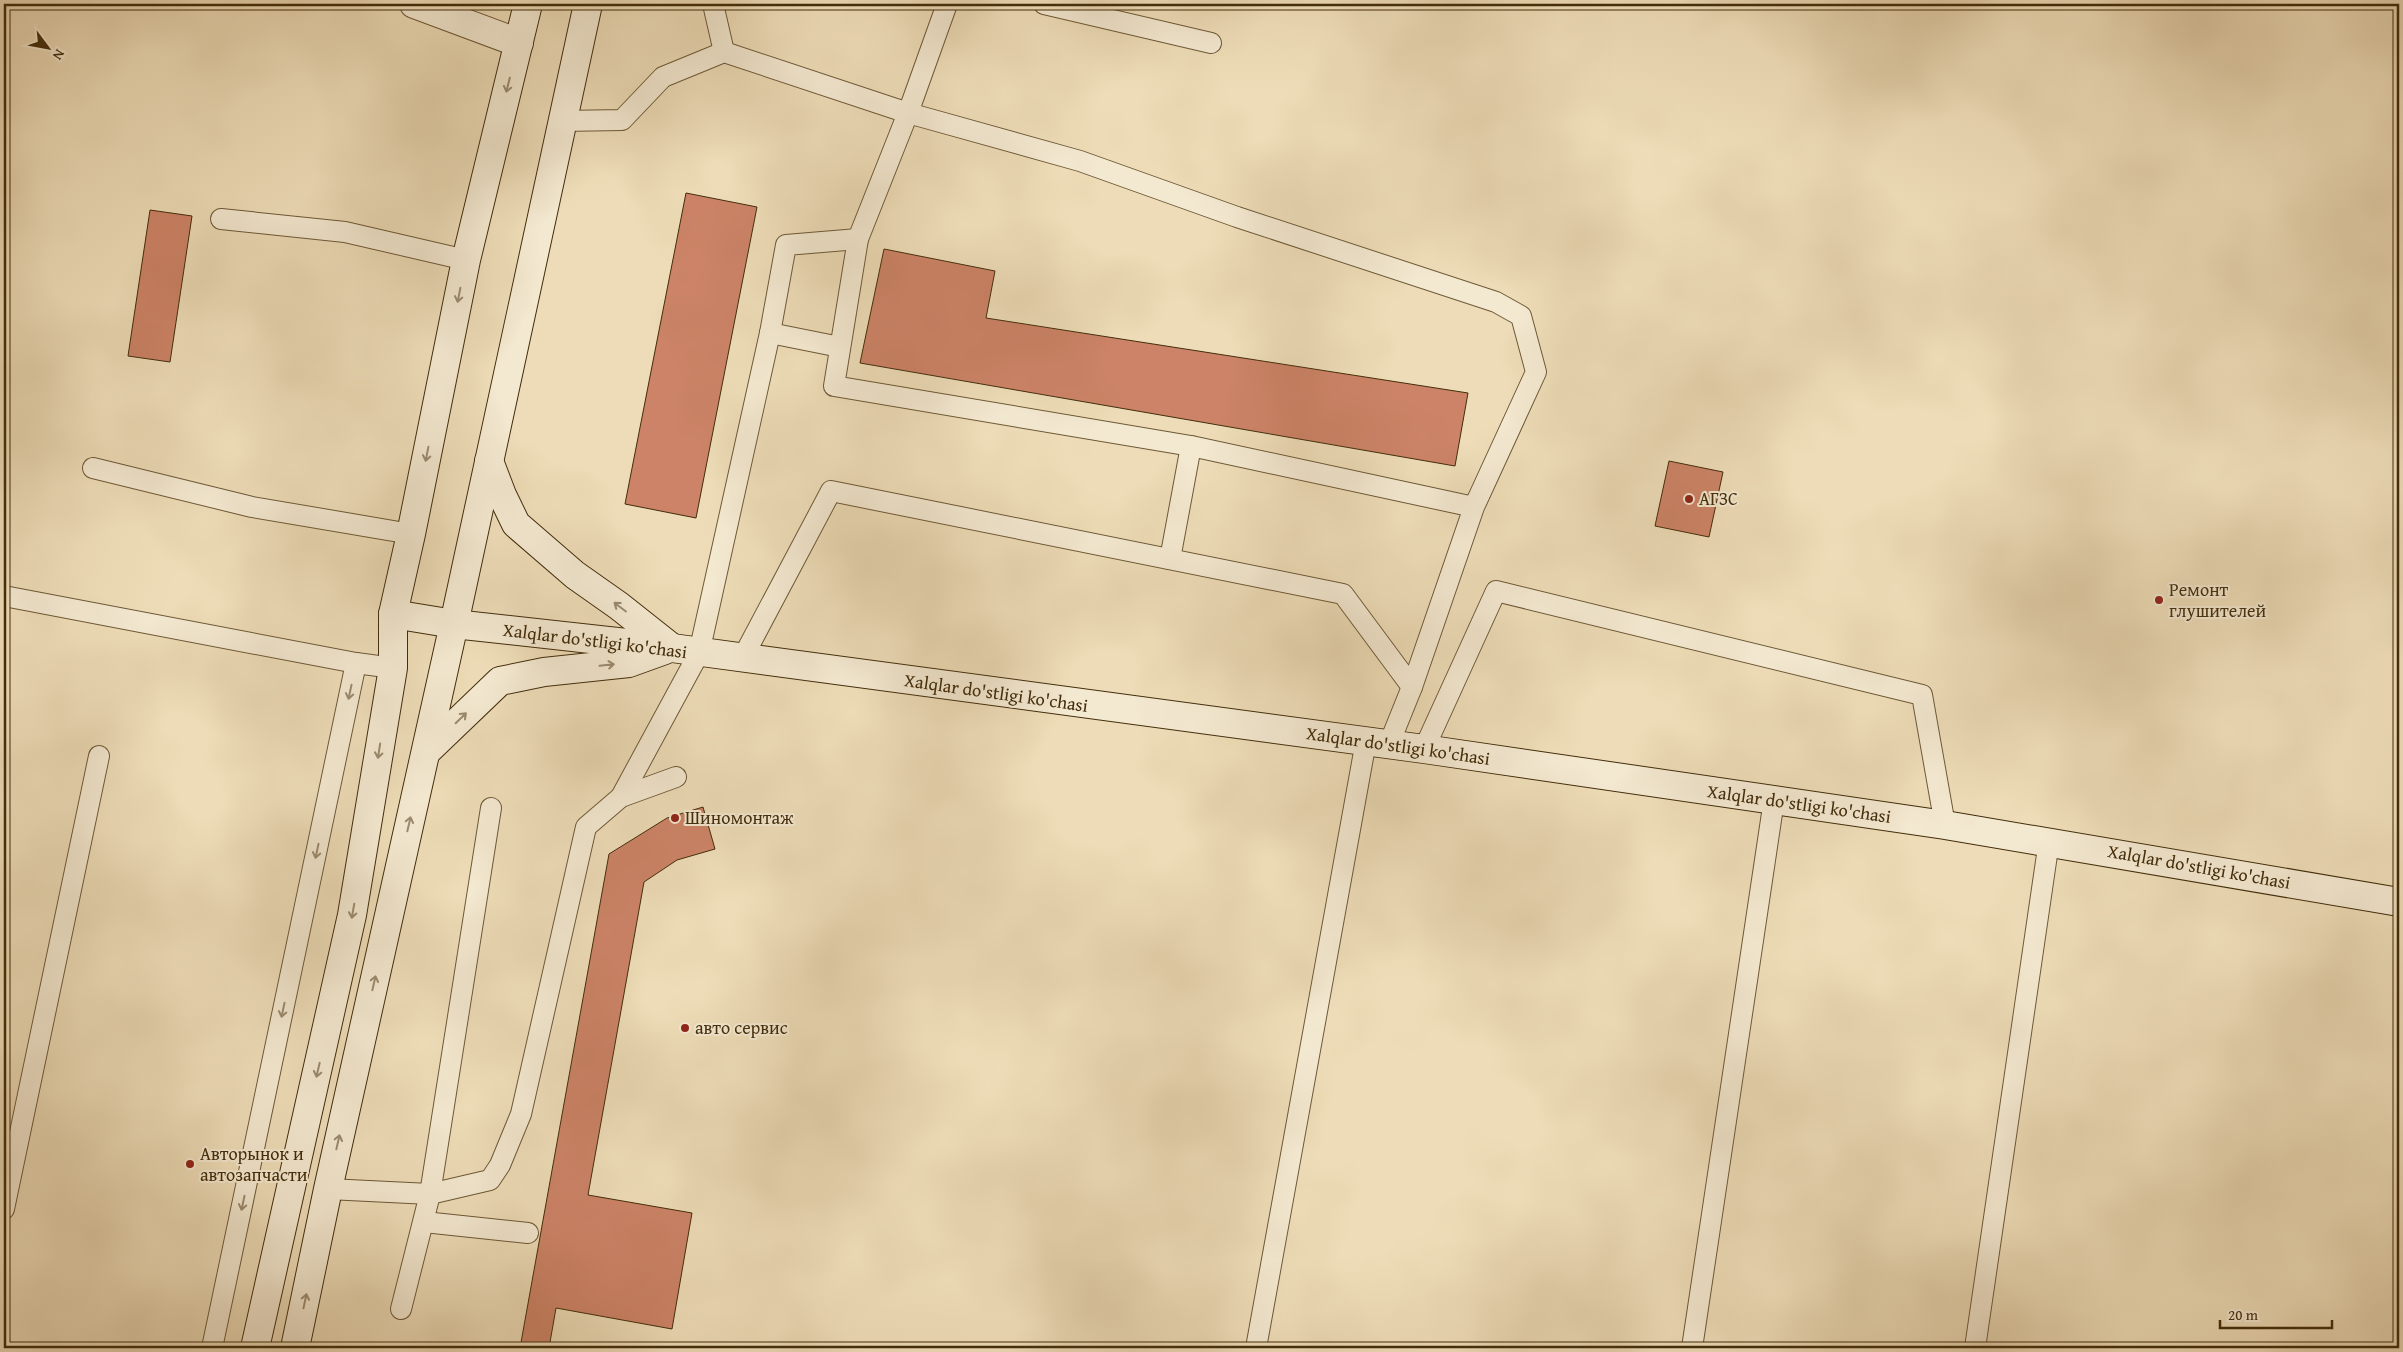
<svg xmlns="http://www.w3.org/2000/svg" width="2403" height="1352" viewBox="0 0 2403 1352" font-family="'Gentium Book Plus',serif">
<style>
.building{fill:#cc8367;stroke:#432d0b}
.lines{fill:none;stroke-linecap:round;stroke-linejoin:round}
.service-casing{stroke:#6e5936;stroke-width:22}
.minor-casing{stroke:#6e5936;stroke-width:30}
.secondary-casing{stroke:#432d0b;stroke-width:30}
.service{stroke:#f3e8d0;stroke-width:20}
.minor{stroke:#f3e8d0;stroke-width:28}
.secondary{stroke:#f3e8d0;stroke-width:28}
.oneway{stroke:#9b8a6e}
.poi-dot{fill:#8f2418;stroke:#f3e8d0;stroke-width:2}
.labels{text-anchor:middle;stroke-width:4;stroke-linejoin:round;paint-order:stroke}
.poi-label{font-size:18px;fill:#432d0b;stroke:#f3e8d0;text-anchor:start}
.street-label{font-size:18px;fill:#432d0b;stroke:#f3e8d0}
</style>
<rect width="100%" height="100%" fill="#eddcb7"/>
<filter id="stains"><feTurbulence type="fractalNoise" baseFrequency=".004" numOctaves="4"/><feColorMatrix values="0 0 0 0 .2 0 0 0 0 .09 0 0 0 0 .02 0 0 0 .5 -.17"/></filter>
<radialGradient id="worn" r=".72"><stop offset=".6" stop-color="#630" stop-opacity="0"/><stop offset="1" stop-color="#630" stop-opacity=".3"/></radialGradient>
<g class="building">
<path d="M686 193 757 207 696 518 625 504Z"/>
<path d="M150 210 192 216 170 362 128 356Z"/>
<path d="M884 249 995 271 986 318 1468 393 1455 466 860 363Z"/>
<path d="M1669 461 1723 472 1709 537 1655 526Z"/>
<path d="M703 807 715 849 677 860 644 882 588 1195 692 1213 672 1329 556 1308 549 1348H520L609 854 667 818Z"/>
</g>
<g class="lines">
<g class="service-casing">
<g id="service">
<path d="M713 4 724 52"/>
<path d="M1044 4 1211 43"/>
<path d="M562 121 622 120 663 77 724 52 908 113 947 4"/>
<path d="M221 219 345 232 466 260"/>
<path d="M770 333 840 347"/>
<path d="M93 468 252 507 411 534"/>
<path d="M1170 559 1191 446"/>
<path d="M4 596 356 663"/>
<path d="M742 659 831 491 1343 594 1412 687"/>
<path d="M1389 744 1412 687 1474 507 1536 372 1521 316 1496 302 1237 217 1080 161 908 113 858 239 834 386 1191 446 1474 507"/>
<path d="M1424 749 1496 591 1922 695 1945 825"/>
<path d="M621 797 699 653 770 333 786 245 858 239"/>
<path d="M328 1189 430 1194 491 808"/>
<path d="M4 1209 99 756"/>
<path d="M424 1222 528 1233"/>
<path d="M401 1309 430 1194 490 1180 500 1165 521 1114 586 827 621 797 676 777"/>
<path d="M212 1348 356 663 393 668"/>
<path d="M1256 1348 1366 741"/>
<path d="M1692 1348 1774 800"/>
<path d="M1975 1348 2049 841"/>
</g>
</g>
<g class="minor-casing">
<path id="minor" d="M414 4 519 43"/>
</g>
<g class="secondary-casing">
<g id="secondary">
<path d="M489 461 502 495 516 524 575 575 619 606 672 648"/>
<path d="M393 614 454 624 672 648 1424 749 1945 825 2399 902"/>
<path d="M426 752 500 681 544 672 629 663 665 650"/>
<path d="M255 1348 352 915 393 668V614L411 534 466 260 528 4"/>
<path d="M295 1348 328 1189 454 624 588 4"/>
</g>
</g>
<use href="#service" class="service"/>
<use href="#minor" class="minor"/>
<use href="#secondary" class="secondary"/>
</g>
<defs><path id="oneway-shaft" d="M-6 0H5M1.5-3L5.5 0L1.5 3" fill="none" stroke-width="1.6" stroke-linecap="round" stroke-linejoin="round" transform="scale(1.25)"/></defs>
<g class="oneway">
<use href="#oneway-shaft" transform="translate(508 85) rotate(104)"/>
<use href="#oneway-shaft" transform="translate(459 295) rotate(101)"/>
<use href="#oneway-shaft" transform="translate(427 454) rotate(101)"/>
<use href="#oneway-shaft" transform="translate(620 607) rotate(-143)"/>
<use href="#oneway-shaft" transform="translate(607 665) rotate(-6)"/>
<use href="#oneway-shaft" transform="translate(350 692) rotate(102)"/>
<use href="#oneway-shaft" transform="translate(461 718) rotate(-44)"/>
<use href="#oneway-shaft" transform="translate(379 751) rotate(99)"/>
<use href="#oneway-shaft" transform="translate(409 824) rotate(-77)"/>
<use href="#oneway-shaft" transform="translate(317 851) rotate(102)"/>
<use href="#oneway-shaft" transform="translate(353 911) rotate(100)"/>
<use href="#oneway-shaft" transform="translate(374 983) rotate(-77)"/>
<use href="#oneway-shaft" transform="translate(283 1010) rotate(102)"/>
<use href="#oneway-shaft" transform="translate(318 1070) rotate(103)"/>
<use href="#oneway-shaft" transform="translate(338 1142) rotate(-77)"/>
<use href="#oneway-shaft" transform="translate(243 1203) rotate(102)"/>
<use href="#oneway-shaft" transform="translate(305 1301) rotate(-78)"/>
</g>
<g class="poi-dot">
<circle cx="1689" cy="499" r="5"/>
<circle cx="2159" cy="600" r="5"/>
<circle cx="675" cy="818" r="5"/>
<circle cx="685" cy="1028" r="5"/>
<circle cx="190" cy="1164" r="5"/>
</g>
<g class="labels">
<g class="poi-label">
<text x="1699" y="505">АГЗС</text>
<text x="2169" y="596">Ремонт<tspan x="2169" dy="21">глушителей</tspan></text>
<text x="685" y="824">Шиномонтаж</text>
<text x="695" y="1034">авто сервис</text>
<text x="200" y="1160">Авторынок и<tspan x="200" dy="21">автозапчасти</tspan></text>
</g>
<g class="street-label">
<text transform="translate(595 641) rotate(7)" y="6">Xalqlar do'stligi ko'chasi</text>
<text transform="translate(996 693) rotate(8)" y="6">Xalqlar do'stligi ko'chasi</text>
<text transform="translate(1398 746) rotate(8)" y="6">Xalqlar do'stligi ko'chasi</text>
<text transform="translate(1799 804) rotate(8)" y="6">Xalqlar do'stligi ko'chasi</text>
<text transform="translate(2199 867) rotate(10)" y="6">Xalqlar do'stligi ko'chasi</text>
</g>
</g>
<rect width="2403" height="1352" fill="none" stroke="#eddcb7" stroke-width="20"/>
<rect x="5" y="5" width="2393" height="1342" fill="none" stroke="#432d0b" stroke-width="2.5"/>
<rect x="10" y="10" width="2383" height="1332" fill="none" stroke="#432d0b"/>
<g transform="translate(48 48) rotate(122)" stroke="#f3e8d0" stroke-width="4" paint-order="stroke">
<path d="M0-4L9 19L0 12L-9 19Z" fill="#432d0b"/>
<text y="-8" font-size="14" font-weight="bold" text-anchor="middle" fill="#432d0b">N</text>
</g>
<path d="M2220 1320v8h112v-8" fill="none" stroke="#432d0b" stroke-width="2.5"/>
<text x="2228" y="1320" font-size="15" fill="#432d0b" stroke="#f3e8d0" stroke-width="4" paint-order="stroke">20 m</text>
<rect width="100%" height="100%" filter="url(#stains)"/>
<rect width="100%" height="100%" fill="url(#worn)"/>
</svg>
